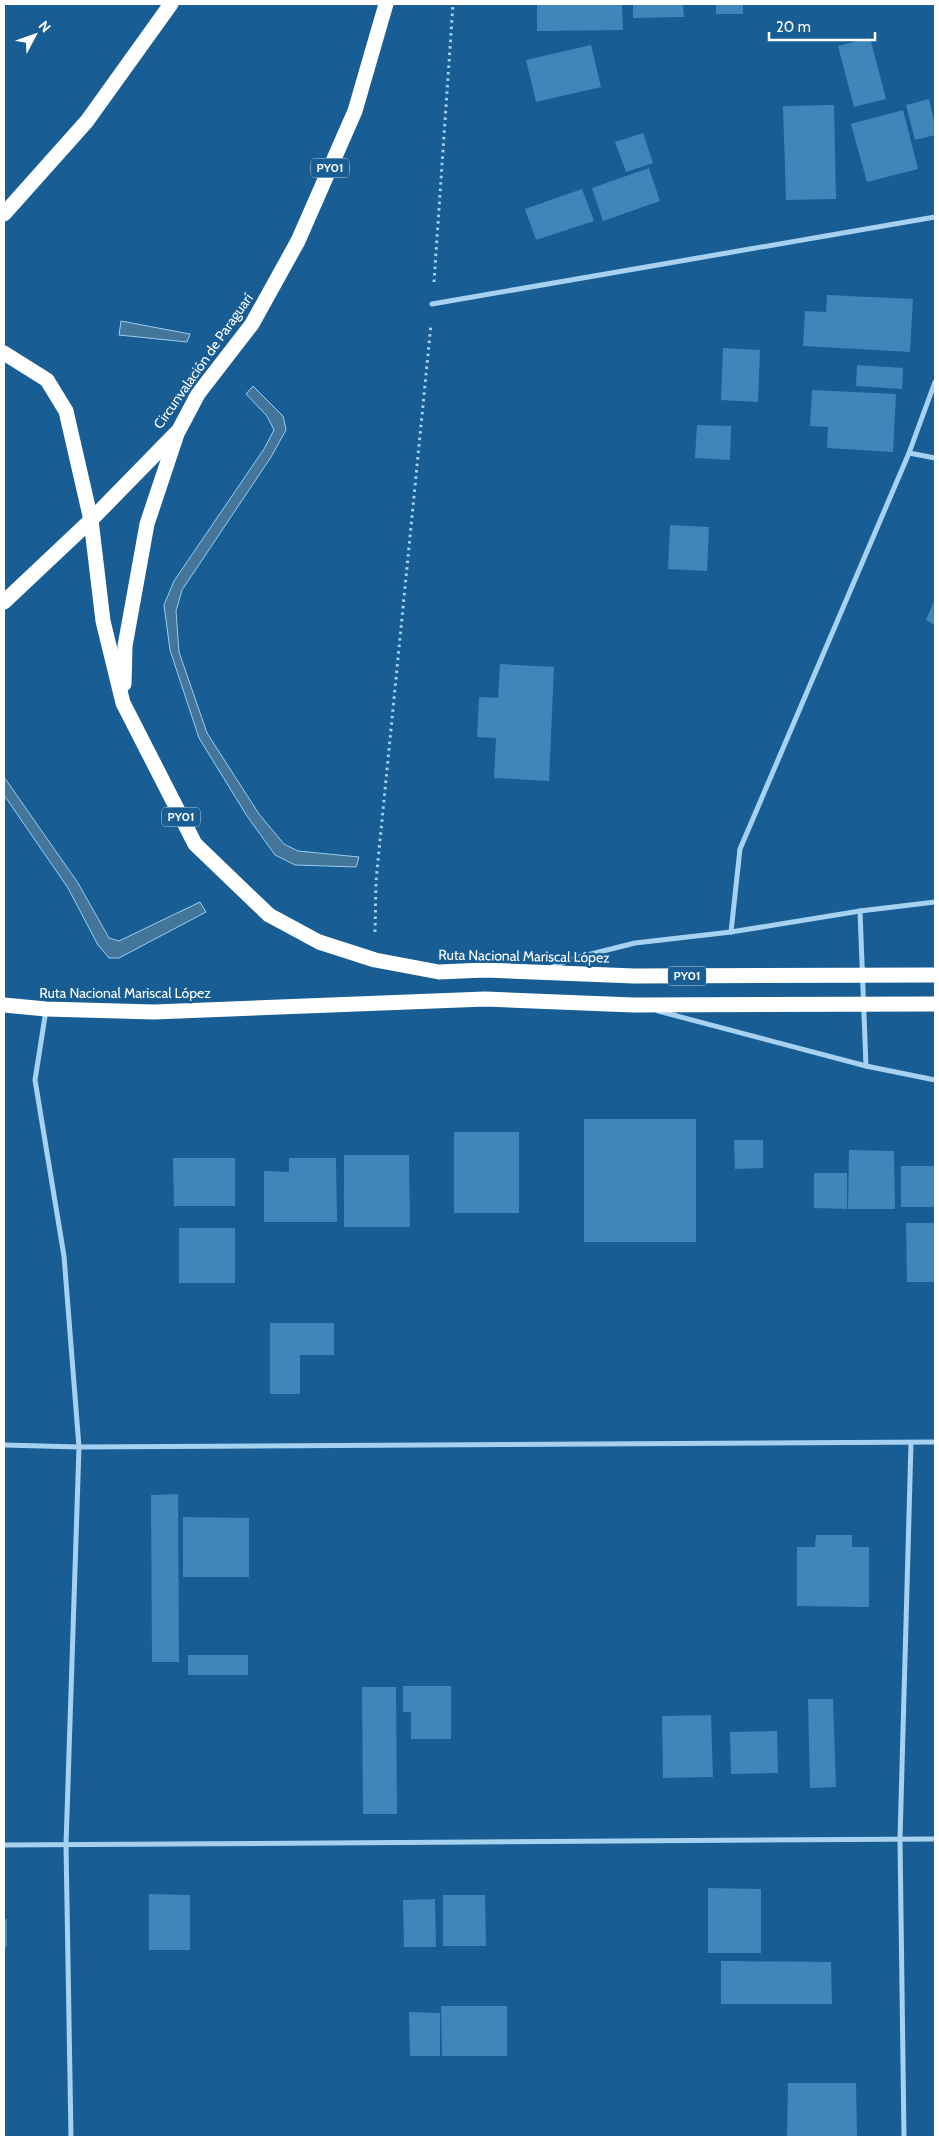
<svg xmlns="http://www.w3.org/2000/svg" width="939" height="2141" viewBox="0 0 939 2141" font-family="Cabin,sans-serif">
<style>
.water{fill:#44759b;stroke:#9acef3}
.building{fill:#4086ba}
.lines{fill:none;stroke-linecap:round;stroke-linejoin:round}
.path{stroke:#a7d1f0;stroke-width:3;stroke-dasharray:2.5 4;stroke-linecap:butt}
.street{stroke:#a7d1f0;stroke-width:5}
.highway{stroke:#fff;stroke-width:15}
.labels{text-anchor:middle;stroke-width:5;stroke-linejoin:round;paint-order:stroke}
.shield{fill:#185d93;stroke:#bacedf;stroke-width:1}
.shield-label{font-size:12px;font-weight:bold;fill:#fff}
.street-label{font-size:14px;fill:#fff;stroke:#185d93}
</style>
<rect width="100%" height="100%" fill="#185d93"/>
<g class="water">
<path d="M121 321 190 334 187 342 119 335Z"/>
<path d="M253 386 283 416 286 430 271 457 182 590 176 611 179 652 207 733 259 814 284 844 298 851 359 857 356 867 295 865 275 855 247 816 199 738 170 650 164 605 174 581 264 449 274 430 267 416 246 394Z"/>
<path d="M4 777 78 883 109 938 119 941 200 902 206 912 119 958H109L98 945 68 888 4 795Z"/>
</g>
<g class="building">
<path d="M537 4H622L623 30 537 31Z"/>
<path d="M633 4H683L684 17 633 18Z"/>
<rect x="716" y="4" width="27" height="10"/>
<path d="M870 38 886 99 854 107 838 46Z"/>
<path d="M591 45 601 87 536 102 526 60Z"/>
<path d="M929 99 935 126V135L915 140 906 105Z"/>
<path d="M834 105 836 199 786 200 783 106Z"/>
<path d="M903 110 918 169 867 182 851 124Z"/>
<path d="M643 133 653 163 626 172 615 142Z"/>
<path d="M649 168 660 201 603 221 592 188Z"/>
<path d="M582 189 594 221 536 240 525 209Z"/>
<path d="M827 295 913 299 910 352 803 346 805 311 826 312Z"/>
<path d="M723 348 760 350 758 402 721 400Z"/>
<path d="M857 365 903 368 902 389 856 386Z"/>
<path d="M812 390 896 394 893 452 827 448 828 427 810 426Z"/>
<path d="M697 425 731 426 730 460 695 458Z"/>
<path d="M670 525 709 527 707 571 668 569Z"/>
<path d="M935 599V625L926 620Z"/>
<path d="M500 664 554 667 549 781 494 778 496 738 477 737 479 697 498 698Z"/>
<rect x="584" y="1119" width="112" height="123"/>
<rect x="454" y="1132" width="65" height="81"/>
<path d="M734 1140H763V1168L735 1169Z"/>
<path d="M849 1150 894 1151 895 1209H848Z"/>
<path d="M344 1155H409L410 1227H344Z"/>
<path d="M173 1158H235V1206H174Z"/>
<path d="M289 1158H336L337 1222H264V1171L289 1172Z"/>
<rect x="901" y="1166" width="34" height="41"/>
<path d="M814 1173H847V1209L814 1208Z"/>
<path d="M906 1223H935V1282H907Z"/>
<rect x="179" y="1228" width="56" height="55"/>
<path d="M270 1323H334V1355H300V1394H270Z"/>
<path d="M178 1494 179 1662H152L151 1495Z"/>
<path d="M183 1517 249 1518V1577H183Z"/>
<path d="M816 1535H852V1547H869V1607L797 1606V1547H815Z"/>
<rect x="188" y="1655" width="60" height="20"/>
<path d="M403 1686H451V1739H411V1712H403Z"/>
<path d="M362 1687H396L397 1814H363Z"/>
<path d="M808 1699H833L836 1787 810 1788Z"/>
<path d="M711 1715 713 1777 663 1778 662 1716Z"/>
<path d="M777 1731 778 1773 731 1774 730 1732Z"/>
<path d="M708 1888 761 1889V1953H708Z"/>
<path d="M149 1894 190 1895V1950H149Z"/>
<path d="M443 1895H485L486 1946H443Z"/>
<path d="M435 1899 436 1947H404L403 1900Z"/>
<rect x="4" y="1919" width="3" height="28"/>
<path d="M721 1961 831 1962 832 2004H721Z"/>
<path d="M441 2006H507V2056H442Z"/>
<path d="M409 2012 440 2013V2056H410Z"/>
<path d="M788 2083H856L857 2137H787Z"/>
</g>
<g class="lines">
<g class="path">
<path d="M434 282 453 4"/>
<path d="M375 932 376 881 431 324"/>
</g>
<g class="street">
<path d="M432 304 935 217"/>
<path d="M909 453 935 458"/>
<path d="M860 911 866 1066"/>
<path d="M731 932 740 849 909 453 935 382"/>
<path d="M550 968 575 958 635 943 731 932 860 911 935 902"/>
<path d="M46 1010 35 1080 64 1256 79 1447 935 1442"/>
<path d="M658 1011 866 1066 935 1080"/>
<path d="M4 1445 79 1447 66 1845 71 2137"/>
<path d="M4 1845 935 1839"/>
<path d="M904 2137 900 1839 911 1443"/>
</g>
<g class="highway">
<path d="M4 214 87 121 171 4"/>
<path d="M4 353 47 380 66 411 91 520 103 621 123 703 195 844 269 915 319 942 375 960 439 972 485 970 634 976 935 975"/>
<path d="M4 602 91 520 179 430 198 394 252 324 298 241 355 111 386 4"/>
<path d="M124 684 125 646 147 524 177 434"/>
<path d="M4 1005 46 1009 154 1012 485 999 633 1005 935 1004"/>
</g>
</g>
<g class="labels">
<g class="shield">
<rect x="311" y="158.5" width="38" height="19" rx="4"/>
<rect x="162" y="807.5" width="38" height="19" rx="4"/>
<rect x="668" y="966.5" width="38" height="19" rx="4"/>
</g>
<g class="shield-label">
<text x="330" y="172">PY01</text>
<text x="181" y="821">PY01</text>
<text x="687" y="980">PY01</text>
</g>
<g class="street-label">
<text transform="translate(203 361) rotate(-55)" y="5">Circunvalación de Paraguarí</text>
<text transform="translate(524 956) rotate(1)" y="5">Ruta Nacional Mariscal López</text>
<text x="125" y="998">Ruta Nacional Mariscal López</text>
</g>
</g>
<rect width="939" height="2141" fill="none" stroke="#ffffff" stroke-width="10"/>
<g transform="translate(35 35) rotate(49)" stroke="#185d93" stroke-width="4" paint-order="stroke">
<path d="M0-4L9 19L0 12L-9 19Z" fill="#ffffff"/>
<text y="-8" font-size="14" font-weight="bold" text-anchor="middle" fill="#ffffff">N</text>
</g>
<path d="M769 32v8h106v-8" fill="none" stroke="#ffffff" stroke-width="2.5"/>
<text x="776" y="32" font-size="15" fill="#ffffff" stroke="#185d93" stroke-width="4" paint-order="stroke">20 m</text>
</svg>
